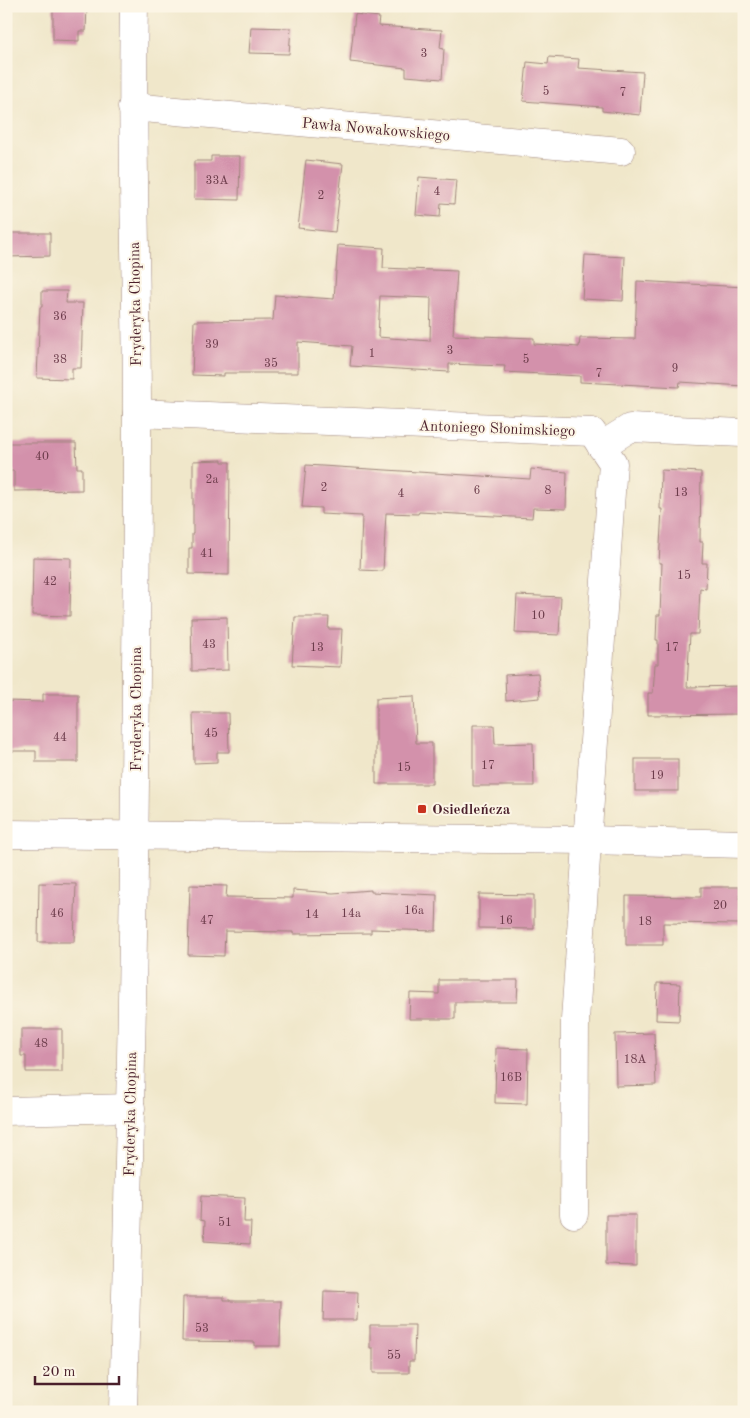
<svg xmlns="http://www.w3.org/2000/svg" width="750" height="1418" viewBox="0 0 750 1418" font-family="'Old Standard TT',serif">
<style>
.building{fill:#d391ab;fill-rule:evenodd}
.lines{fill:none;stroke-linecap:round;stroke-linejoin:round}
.minor-casing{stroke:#9d837a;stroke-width:29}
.minor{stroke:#fff;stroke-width:28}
.poi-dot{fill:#c8321e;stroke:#fcf5e5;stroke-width:2}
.labels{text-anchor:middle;stroke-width:4;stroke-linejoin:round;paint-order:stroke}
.number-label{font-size:12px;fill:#6c3c4b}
.street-label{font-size:15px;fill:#4a1f2b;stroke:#fcf5e5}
.poi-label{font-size:15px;font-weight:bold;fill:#4a1f2b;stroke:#fcf5e5;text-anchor:start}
</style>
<rect width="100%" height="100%" fill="#fcf5e5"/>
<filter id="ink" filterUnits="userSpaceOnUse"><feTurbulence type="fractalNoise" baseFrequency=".02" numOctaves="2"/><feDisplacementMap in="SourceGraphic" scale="10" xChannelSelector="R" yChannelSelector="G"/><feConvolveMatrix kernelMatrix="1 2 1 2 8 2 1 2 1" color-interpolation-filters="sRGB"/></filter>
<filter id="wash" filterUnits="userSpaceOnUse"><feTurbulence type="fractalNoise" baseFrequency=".0096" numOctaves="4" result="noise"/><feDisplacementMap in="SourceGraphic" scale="20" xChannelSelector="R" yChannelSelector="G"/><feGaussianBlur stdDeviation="1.12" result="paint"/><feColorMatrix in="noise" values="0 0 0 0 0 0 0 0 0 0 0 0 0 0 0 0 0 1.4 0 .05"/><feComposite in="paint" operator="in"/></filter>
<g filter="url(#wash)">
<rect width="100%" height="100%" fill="#f0e7ca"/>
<g id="blocks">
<g class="building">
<path d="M53 6H87L86 31H79V41L53 40Z"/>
<path d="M355 14 379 17 378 26 442 30 440 48 444 49 442 79 406 76V68L350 62Z"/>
<path d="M251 27 291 28 289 54 249 53Z"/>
<path d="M549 57 579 59 578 68 643 72 640 115 602 111V107L523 101 527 62 548 64Z"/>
<path d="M211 156H240L239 200 194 199V161H211Z"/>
<path d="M306 160 343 164 335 232 298 228Z"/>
<path d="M419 177 456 180 454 204 441 203 440 217 416 215Z"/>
<path d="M6 233H50V256L6 257Z"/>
<path d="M338 245 384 248 383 268 457 271 453 335 534 338V344L579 347 580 338 635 339 637 281 744 287V386L680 382 679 387 580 382V376L504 372 505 366 449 364V372L350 366 352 346 298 342V373H224V376L192 375 194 321 273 320 275 295 334 299ZM380 296 431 298 430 341 378 337Z"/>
<path d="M585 255 625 257 623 301 582 299Z"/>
<path d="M42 291H67L66 303H83L81 368H72V379L37 378 40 307H42Z"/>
<path d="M7 443H76L77 468H82V490L14 491V471H7Z"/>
<path d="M222 460V462H230L229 575 189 574V548H192V534H193V461Z"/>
<path d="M306 465 530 479 531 469 567 472 566 509 533 508 532 518 419 512 418 514 386 513 383 571 360 570 362 516 321 514V508L302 507Z"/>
<path d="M661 470 701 472 700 542H703L702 563H707L706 589 700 588 698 634H690L687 687 744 686V714L648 715V693H653L655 664H658V640H656L657 615H660L662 563H659L662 509H660Z"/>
<path d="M33 557 71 558 70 616 32 615Z"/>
<path d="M517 595 561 597 559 635 515 633Z"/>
<path d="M227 617 228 670 192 671 191 618Z"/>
<path d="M295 617H329L328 629H342L340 667 292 665Z"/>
<path d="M538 673 540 698 506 701 505 675Z"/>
<path d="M43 694H78V762H36V751H6V701L43 702Z"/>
<path d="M414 696 416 743H432V784H376V698Z"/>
<path d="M193 713H228L229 752H217V762L194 763Z"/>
<path d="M473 725H494L495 744 533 743 534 786H473Z"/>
<rect x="635" y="759" width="43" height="32"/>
<path d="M39 883 76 884 74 942H38Z"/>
<path d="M190 885 227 886 226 897 293 898V890L333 893 371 890V892L437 895 436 931 371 929V933L293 934V932L225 931 224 956 188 955Z"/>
<path d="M701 887H740V924L663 923V945H626V896L701 897Z"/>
<path d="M479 894 534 895V929L479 928Z"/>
<path d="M439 980H518L517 1002H455V1019H409L410 993 439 994Z"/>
<path d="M657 983 680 984 679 1021 656 1020Z"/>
<path d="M21 1029H62V1072H26V1056H21Z"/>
<path d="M654 1033 656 1085 616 1086 615 1034Z"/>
<path d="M496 1048 528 1049 527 1104 495 1103Z"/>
<path d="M201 1196 245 1198 244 1222H251L250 1244 204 1241 205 1221 200 1220Z"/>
<path d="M606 1215H636V1266L606 1265Z"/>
<path d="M324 1291 358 1292 357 1320H323Z"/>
<path d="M183 1297H224V1300H230V1301H281L280 1346H255V1342L182 1341Z"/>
<path d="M370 1325H415L414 1361H409V1373H373V1348H370Z"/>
</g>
</g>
</g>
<g filter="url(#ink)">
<use href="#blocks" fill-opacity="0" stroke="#9d837a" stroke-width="1"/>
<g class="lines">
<g class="minor-casing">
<g id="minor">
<path d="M132 107 621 151"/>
<path d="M137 413 592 432 613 463 575 1020 574 1214"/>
<path d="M601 446 630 428 742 433"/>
<path d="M6 834 588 840 744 844"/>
<path d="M6 1111 131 1108"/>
<path d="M123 1412C132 1080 137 748 137 416 137 279 131 143 134 6"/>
</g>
</g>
<use href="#minor" class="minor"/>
</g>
</g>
<rect class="poi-dot" x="417" y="804" width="10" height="10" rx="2.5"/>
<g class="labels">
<g class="number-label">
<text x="424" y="57">3</text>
<text x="546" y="95">5</text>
<text x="623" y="96">7</text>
<text x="217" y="184">33A</text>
<text x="437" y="195">4</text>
<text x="321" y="199">2</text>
<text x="60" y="320">36</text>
<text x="212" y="348">39</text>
<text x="450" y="354">3</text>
<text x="372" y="357">1</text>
<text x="60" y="363">38</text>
<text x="526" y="363">5</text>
<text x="271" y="367">35</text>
<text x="675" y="372">9</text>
<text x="599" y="377">7</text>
<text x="42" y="460">40</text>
<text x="212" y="483">2a</text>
<text x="324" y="491">2</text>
<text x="477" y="494">6</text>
<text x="548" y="494">8</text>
<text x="681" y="496">13</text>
<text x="401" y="497">4</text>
<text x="207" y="557">41</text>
<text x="684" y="579">15</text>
<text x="50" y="585">42</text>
<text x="538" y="619">10</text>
<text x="209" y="648">43</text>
<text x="317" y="651">13</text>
<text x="672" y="651">17</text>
<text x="211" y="737">45</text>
<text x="60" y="741">44</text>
<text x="488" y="769">17</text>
<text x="404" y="771">15</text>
<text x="657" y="779">19</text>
<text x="720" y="909">20</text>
<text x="414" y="914">16a</text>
<text x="57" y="917">46</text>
<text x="351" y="917">14a</text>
<text x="312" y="918">14</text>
<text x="207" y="924">47</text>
<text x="506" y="924">16</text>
<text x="645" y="925">18</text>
<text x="41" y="1047">48</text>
<text x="635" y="1063">18A</text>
<text x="511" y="1081">16B</text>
<text x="225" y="1226">51</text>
<text x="202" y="1332">53</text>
<text x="394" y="1359">55</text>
</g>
<g class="street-label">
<text transform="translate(376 129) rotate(5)" y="5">Pawła Nowakowskiego</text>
<text transform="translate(135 304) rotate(-91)" y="5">Fryderyka Chopina</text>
<text transform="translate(497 428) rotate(2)" y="5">Antoniego Słonimskiego</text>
<text transform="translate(136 709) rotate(-90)" y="5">Fryderyka Chopina</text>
<text transform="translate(130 1114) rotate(-89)" y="5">Fryderyka Chopina</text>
</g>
<g class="poi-label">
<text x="432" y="814">Osiedleńcza</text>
</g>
</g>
<rect width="750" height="1418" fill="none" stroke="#fcf5e5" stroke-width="25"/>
<path d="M35 1376v8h84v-8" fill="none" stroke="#4a1f2b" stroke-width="2.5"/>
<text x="42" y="1376" font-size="15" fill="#4a1f2b" stroke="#fcf5e5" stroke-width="4" paint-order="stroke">20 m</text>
</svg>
